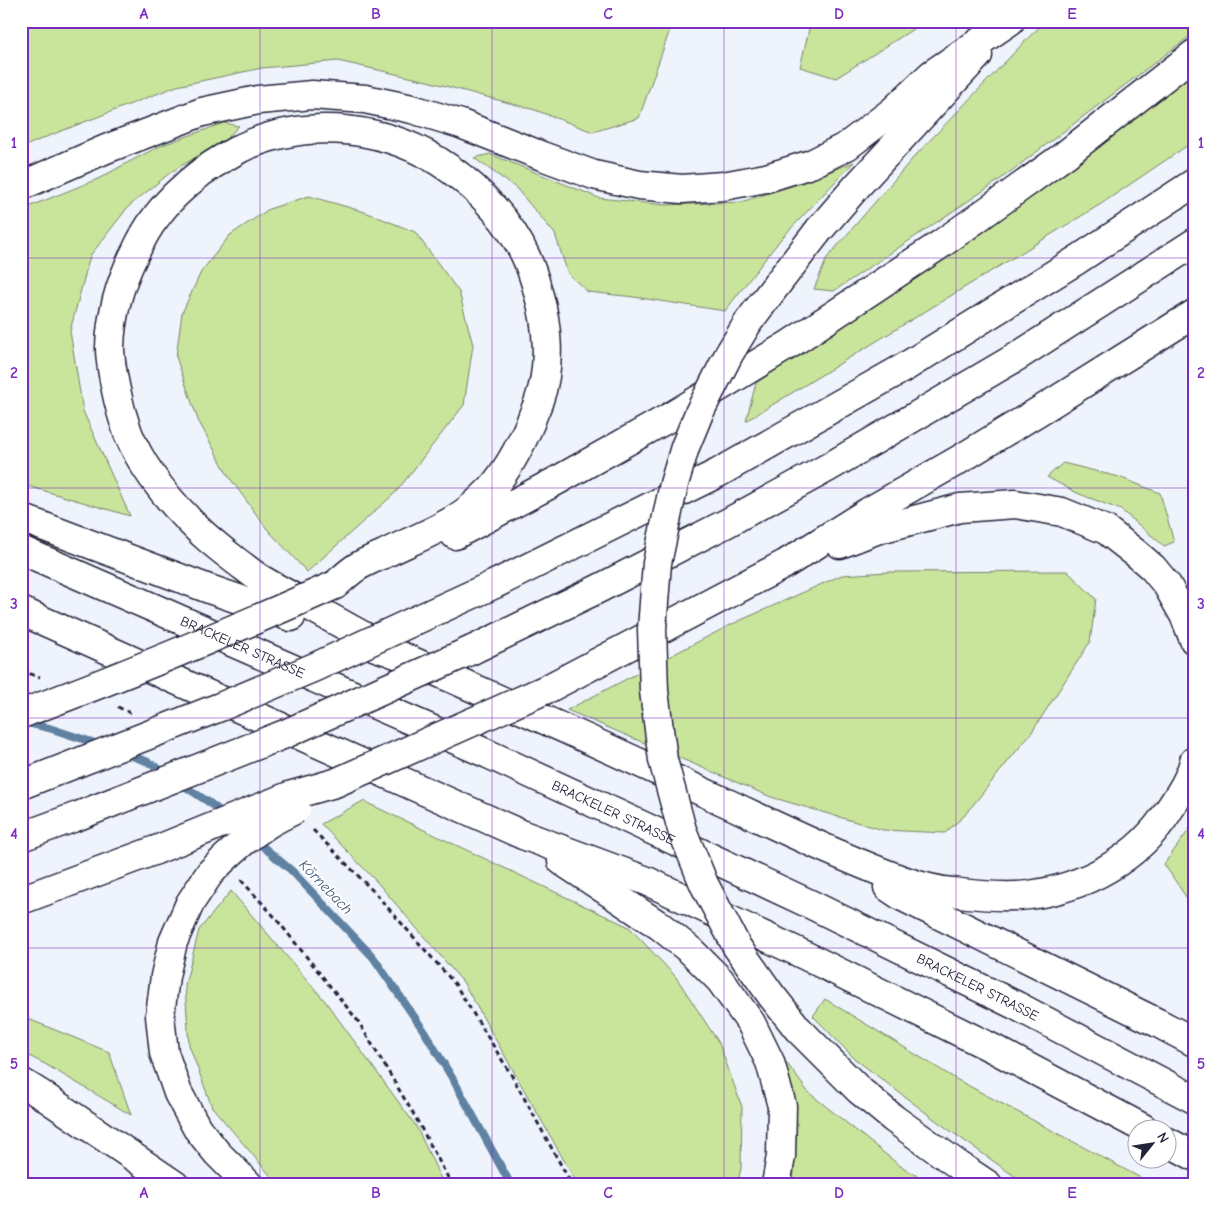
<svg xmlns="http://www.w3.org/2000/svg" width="1215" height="1206" viewBox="0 0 1215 1206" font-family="'Comic Neue',sans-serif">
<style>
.green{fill:#c9e49b;stroke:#76836b}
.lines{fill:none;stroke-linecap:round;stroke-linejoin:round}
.stream{stroke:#5f82a2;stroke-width:8}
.trunk-casing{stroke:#22223b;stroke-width:31}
.path{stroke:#22223b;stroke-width:3;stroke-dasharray:5 4;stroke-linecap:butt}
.trunk{stroke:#fff;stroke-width:28}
.trunk-bridge-casing{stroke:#22223b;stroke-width:31;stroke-linecap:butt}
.trunk-bridge{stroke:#fff;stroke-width:28}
.grid{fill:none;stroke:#7b2cbf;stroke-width:1;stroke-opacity:0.55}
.labels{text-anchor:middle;stroke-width:4;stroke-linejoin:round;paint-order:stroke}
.street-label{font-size:14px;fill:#22223b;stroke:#fff}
.water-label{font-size:15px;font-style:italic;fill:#455a77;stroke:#fff}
.neatline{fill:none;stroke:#7b2cbf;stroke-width:2}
.grid-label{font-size:16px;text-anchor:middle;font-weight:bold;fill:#7b2cbf}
</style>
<rect width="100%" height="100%" fill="#eef3fc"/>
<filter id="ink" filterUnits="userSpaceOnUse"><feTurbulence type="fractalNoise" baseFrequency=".02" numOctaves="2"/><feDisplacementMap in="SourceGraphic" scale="10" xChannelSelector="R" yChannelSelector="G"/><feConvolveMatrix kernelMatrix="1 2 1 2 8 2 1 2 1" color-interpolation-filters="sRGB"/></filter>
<g filter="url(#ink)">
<g class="green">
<path d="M21 21H673L639 118 593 132 535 110 427 81 338 61 262 68 177 86 46 137 21 148Z"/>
<path d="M811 21H926L836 78 800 67Z"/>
<path d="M1047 21H1194V32L1186 39 998 181 834 291 814 289 827 258 913 158 1033 33Z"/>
<path d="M1194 71V141L1101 204 746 421 756 383 987 230Z"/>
<path d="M224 123 239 126 226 139 171 172 128 207 90 256 70 331 83 411 130 516 21 484V210L100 178 125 164 160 146Z"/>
<path d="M490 154 599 198 665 205 741 202 804 182 854 162 780 240 725 311 634 297 588 292 568 274 555 234 516 188 474 158Z"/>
<path d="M309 196 365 212 415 232 459 292 473 345 464 405 396 492 307 572 267 529 229 477 198 420 176 357 182 313 201 272 230 235 269 209Z"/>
<path d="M1063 463 1119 477 1160 493 1174 542 1164 546 1121 510 1077 493 1047 477Z"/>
<path d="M1067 571 1096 599 1090 642 1032 732 964 816 945 833 883 830 771 797 567 710 730 625 842 575 888 572Z"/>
<path d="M363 801 629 927 676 977 719 1043 742 1107 741 1169 737 1185H578L463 982 376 881 321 824Z"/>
<path d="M1194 823V905L1190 903 1164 864Z"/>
<path d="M231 891 325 1001 416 1126 444 1185H281L275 1181 212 1107 189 1045 185 985 199 930Z"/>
<path d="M825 999 956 1079 1154 1185H1027L938 1122 855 1059 813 1016Z"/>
<path d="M21 1016 109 1052 131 1115 45 1064 21 1052Z"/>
<path d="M783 1058 808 1092 899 1165 933 1185H793L797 1122Z"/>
</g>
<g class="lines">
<g class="stream">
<path d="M23 722 49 728 101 745"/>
<path d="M123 753 146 761 167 774"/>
<path d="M178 782 210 803 226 816"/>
<path d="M254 839 292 871 373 957 424 1031 454 1081 511 1185"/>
</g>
<g class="trunk-casing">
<g id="trunk">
<path d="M21 186 106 149 202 112 258 100 312 95 365 99 412 109 461 124 542 156 594 175 639 185 682 189 723 186 766 178 811 164 847 146 893 111 932 74 1010 21"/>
<path d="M819 230 857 186 978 55"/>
<path d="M21 518 209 589 291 617"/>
<path d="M455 535 558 480 670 417 790 344 941 244 1004 199 1065 155 1194 54"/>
<path d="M840 544 876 530 960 508 1015 504 1062 512 1106 530 1138 555 1153 568 1167 585 1185 617 1194 640"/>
<path id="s1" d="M21 550 488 754 639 824 812 905 1017 1006 1194 1099"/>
<path d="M335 585C342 579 349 572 357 567 365 562 375 558 384 554 412 540 443 529 468 510 476 504 483 497 490 490 508 470 521 445 531 421 533 414 537 407 539 400 551 367 548 325 538 292 535 280 531 268 526 257 510 222 481 191 450 169 390 126 309 116 241 148 228 155 215 163 203 171 186 184 169 199 156 217 147 228 140 242 134 255 120 283 111 315 110 347 110 361 113 376 116 390 119 405 123 419 128 433 140 463 163 494 186 517 201 534 218 547 236 561 243 566 251 573 259 578 274 587 289 595 304 603 334 620 364 636 394 653"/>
<path d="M21 611 523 835 647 881 796 951 994 1049 1143 1128"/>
<path d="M412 622 495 584 718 473 905 367 1077 260 1194 183"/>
<path d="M376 647 394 653C506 702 617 752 727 803 774 825 821 848 869 867 896 878 923 889 952 892 975 895 1006 898 1029 895 1085 888 1139 858 1169 810 1179 795 1190 779 1194 761"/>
<path d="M472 650 598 589 727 523 829 467 1018 356 1194 243"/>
<path d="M549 688 785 564 868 512 957 461 1049 405 1194 314"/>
<path d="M21 837 78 816"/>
<path d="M562 861 660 926 691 951 720 980 751 1023 770 1062 782 1106 781 1156 776 1185"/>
<path d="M210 873 190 903 173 942 165 976 160 1016 164 1053 178 1093 197 1128 217 1153 249 1185"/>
<path d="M888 887 903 897 1158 1023 1194 1042"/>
<path d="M21 900 156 850"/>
<path d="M21 1082 42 1095 175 1185"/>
<path d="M1168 1142 1194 1156"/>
<path d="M961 1167 988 1185"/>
</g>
</g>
<g class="path">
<path d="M21 671 40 677"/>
<path d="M118 707 130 713"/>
<path d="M313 830 374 892 455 984 512 1076 572 1185"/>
<path d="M241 880 273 915 358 1021 413 1113 452 1185"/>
</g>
<use href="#trunk" class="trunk"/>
<g class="trunk-bridge-casing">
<g id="trunk-bridge">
<path d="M819 230 771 292 749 321 729 354 699 413 685 447 674 484 657 563 652 629 654 691 663 760 682 830 704 884 737 947 771 995 798 1029 859 1090 894 1119 961 1167"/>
<path d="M21 714C127 675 231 631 335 585"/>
<path d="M21 785 220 707 315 667 412 622"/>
<path d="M78 816 285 734 472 650"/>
<path d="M156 850 289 796 335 783 549 688"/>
<path d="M210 873C228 854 246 838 268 824 277 818 287 814 296 809"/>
</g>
</g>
<use href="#trunk-bridge" class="trunk-bridge"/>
</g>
</g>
<path class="grid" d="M260 21V1185M492 21V1185M724 21V1185M956 21V1185M21 258H1194M21 488H1194M21 718H1194M21 948H1194"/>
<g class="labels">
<g class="street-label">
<text dy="5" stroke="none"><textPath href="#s1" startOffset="242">BRACKELER STRASSE</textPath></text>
<text dy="5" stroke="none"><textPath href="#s1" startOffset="648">BRACKELER STRASSE</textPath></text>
<text dy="5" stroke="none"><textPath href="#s1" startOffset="1052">BRACKELER STRASSE</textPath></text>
</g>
<g class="water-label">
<text transform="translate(326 887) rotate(46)" y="5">Körnebach</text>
</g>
</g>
<rect width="1215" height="1206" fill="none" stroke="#fff" stroke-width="55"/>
<g transform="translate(1152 1144) rotate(60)"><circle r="24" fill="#ffffff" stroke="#a7a7b1"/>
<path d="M0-4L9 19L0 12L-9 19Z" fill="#22223b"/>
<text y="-8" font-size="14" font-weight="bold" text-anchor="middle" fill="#22223b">N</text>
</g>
<rect x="28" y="28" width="1160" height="1150" class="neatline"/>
<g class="grid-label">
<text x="144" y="19">A</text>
<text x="376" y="19">B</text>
<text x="608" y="19">C</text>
<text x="839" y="19">D</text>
<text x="1072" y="19">E</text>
<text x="14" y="148">1</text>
<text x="1201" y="148">1</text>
<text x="14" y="378">2</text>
<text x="1201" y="378">2</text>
<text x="14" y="609">3</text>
<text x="1201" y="609">3</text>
<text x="14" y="839">4</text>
<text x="1201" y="839">4</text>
<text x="14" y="1069">5</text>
<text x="1201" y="1069">5</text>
<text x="144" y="1198">A</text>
<text x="376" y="1198">B</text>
<text x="608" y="1198">C</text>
<text x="839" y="1198">D</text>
<text x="1072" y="1198">E</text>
</g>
</svg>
